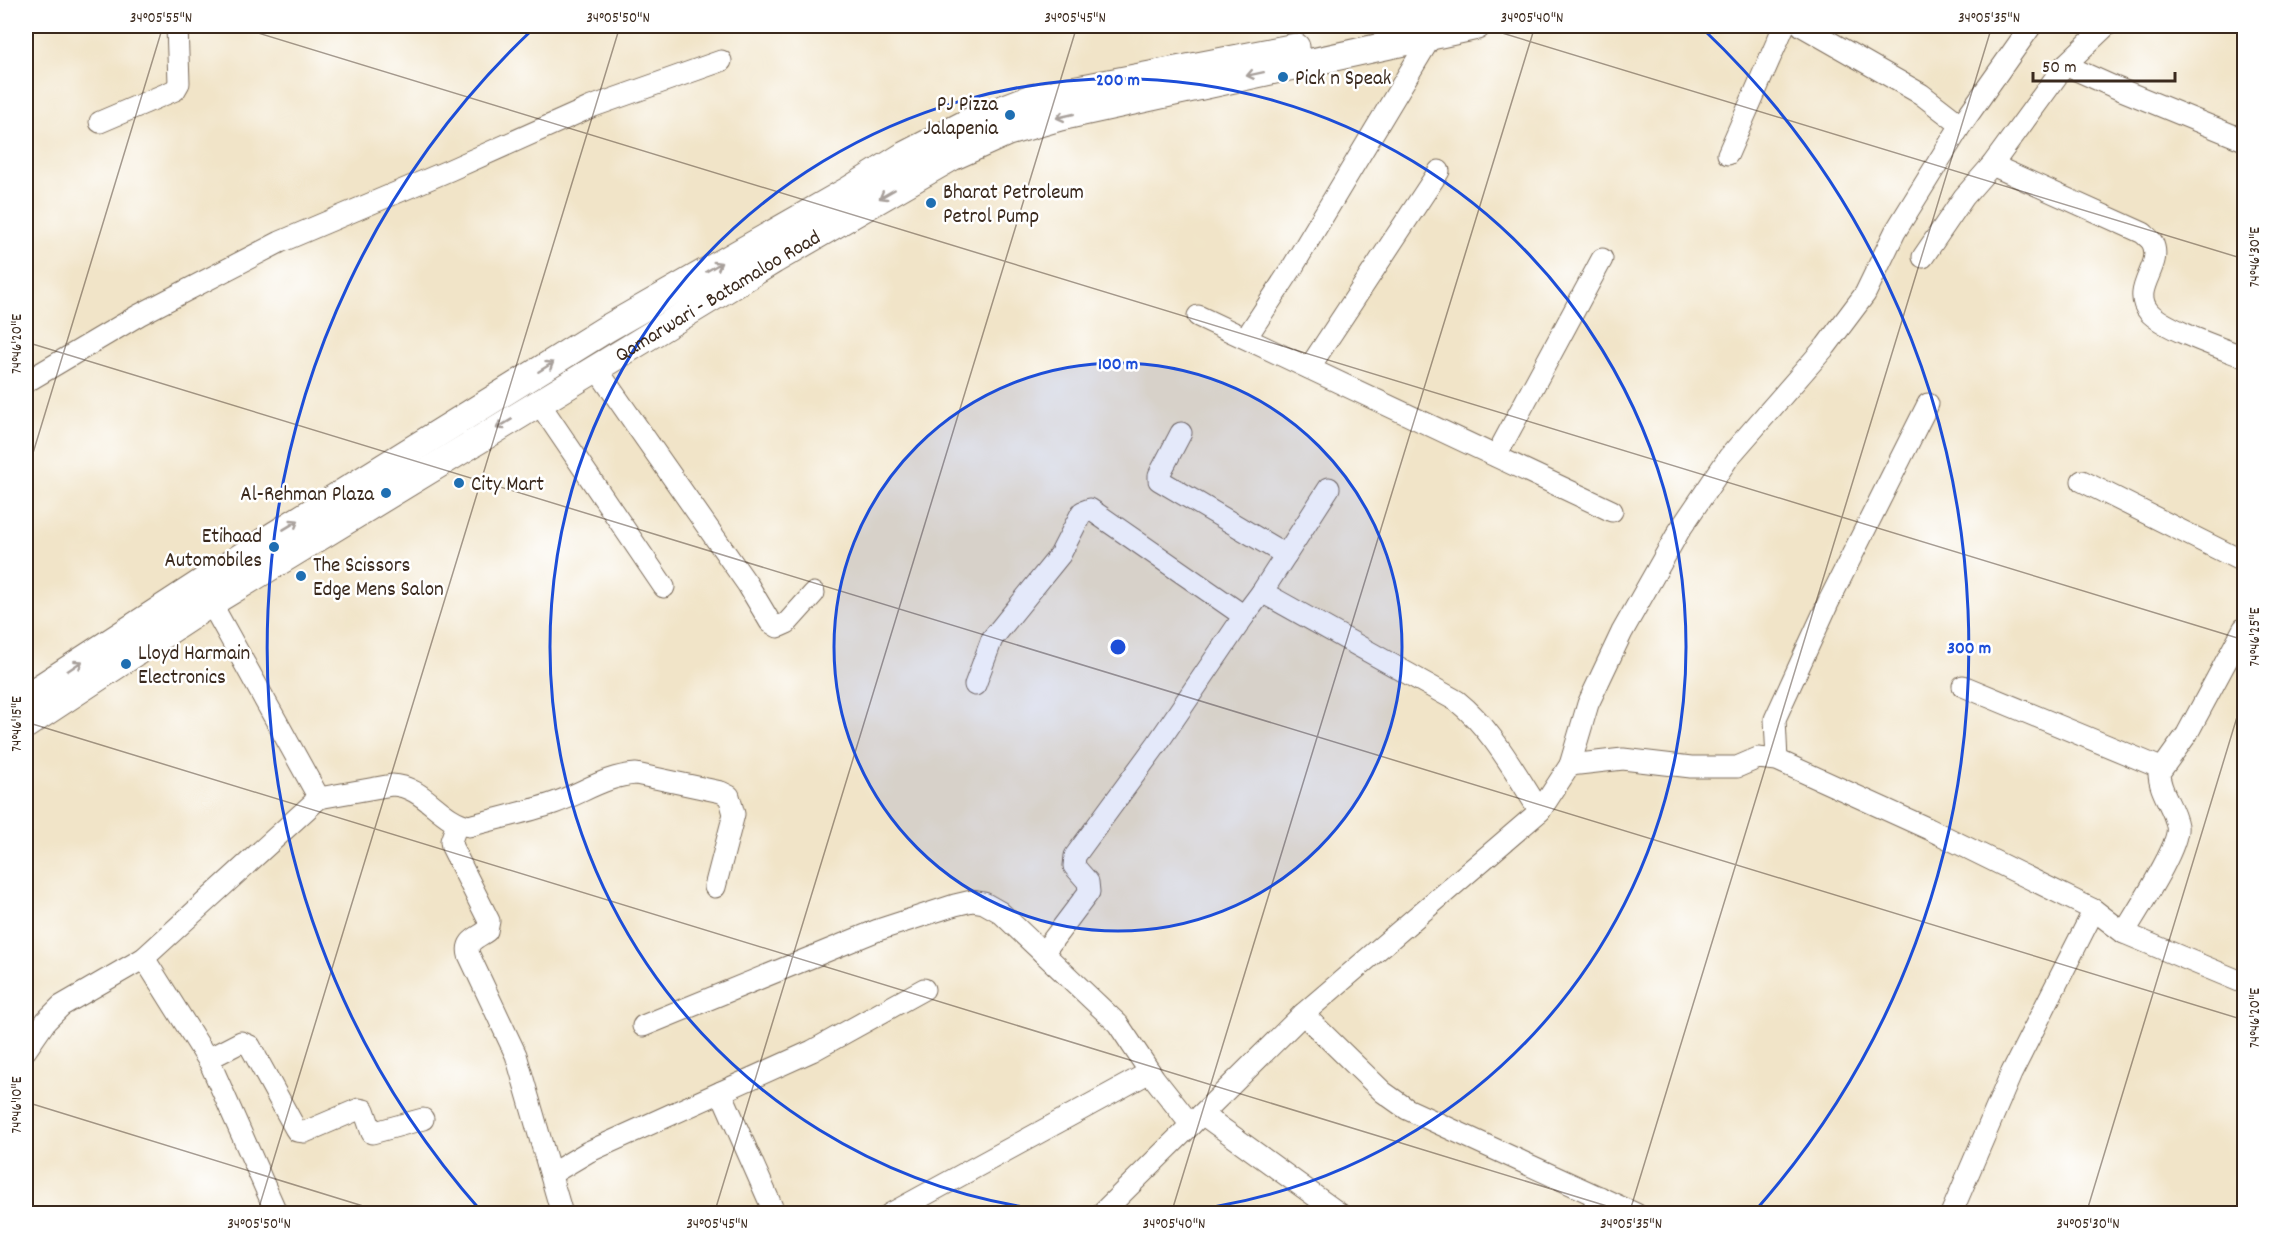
<svg xmlns="http://www.w3.org/2000/svg" width="2270" height="1239" viewBox="0 0 2270 1239" font-family="Dekko,sans-serif">
<style>
.lines{fill:none;stroke-linecap:round;stroke-linejoin:round}
.minor-casing{stroke:#7b6b5a;stroke-width:23}
.major-casing{stroke:#7b6b5a;stroke-width:29}
.minor{stroke:#fff;stroke-width:21}
.major{stroke:#fff;stroke-width:27}
.oneway{stroke:#a79f9a}
.ticks{fill:none;stroke:#3b2a1e;stroke-width:1.5;stroke-opacity:0.45}
.ring{fill:none;stroke:#1d4ed8;stroke-width:3}
.poi-dot{fill:#1f6fb2;stroke:#fff;stroke-width:2}
.labels{text-anchor:middle;stroke-width:5;stroke-linejoin:round;paint-order:stroke}
.poi-label{font-size:21px;fill:#3b2a1e;stroke:#fff;text-anchor:start}
.street-label{font-size:21px;fill:#3b2a1e;stroke:#fff}
.centre{fill:#1d4ed8;stroke:#fff;stroke-width:3}
.ring-label{font-size:18px;text-anchor:middle;font-weight:bold;fill:#1d4ed8;stroke:#fff;stroke-width:5;stroke-linejoin:round;paint-order:stroke}
.neatline{fill:none;stroke:#3b2a1e;stroke-width:2}
.ticks-label{font-size:15px;text-anchor:middle;fill:#3b2a1e}
</style>
<rect width="100%" height="100%" fill="#fff"/>
<filter id="ink" filterUnits="userSpaceOnUse"><feTurbulence type="fractalNoise" baseFrequency=".0167" numOctaves="2"/><feDisplacementMap in="SourceGraphic" scale="12" xChannelSelector="R" yChannelSelector="G"/><feConvolveMatrix kernelMatrix="1 2 1 2 8 2 1 2 1" color-interpolation-filters="sRGB"/></filter>
<filter id="wash" filterUnits="userSpaceOnUse"><feTurbulence type="fractalNoise" baseFrequency=".008" numOctaves="4" result="noise"/><feDisplacementMap in="SourceGraphic" scale="24" xChannelSelector="R" yChannelSelector="G"/><feGaussianBlur stdDeviation="1.35" result="paint"/><feColorMatrix in="noise" values="0 0 0 0 0 0 0 0 0 0 0 0 0 0 0 0 0 1.4 0 .05"/><feComposite in="paint" operator="in"/></filter>
<g filter="url(#wash)">
<rect width="100%" height="100%" fill="#f1e4c8"/>
</g>
<g filter="url(#ink)">
<g class="lines">
<g class="minor-casing">
<g id="minor">
<path d="M1802 26 1921 94 1961 125"/>
<path d="M2065 65 2112 86 2244 140"/>
<path d="M100 122 175 90 179 83 177 26"/>
<path d="M1728 154 1784 26"/>
<path d="M1992 165 2143 233C2145 235 2150 239 2152 242 2165 266 2129 288 2149 312 2164 329 2221 348 2244 357"/>
<path d="M1923 257 1964 197 1992 165 2065 65 2106 26"/>
<path d="M1198 316 1612 511"/>
<path d="M1246 338 1292 268 1432 35"/>
<path d="M596 368 748 585 770 622 778 627 787 623 814 593"/>
<path d="M1309 368 1439 171"/>
<path d="M26 382 139 315 280 242 450 170 591 107 721 61"/>
<path d="M539 403 664 587"/>
<path d="M1181 433 1159 475V480L1286 555"/>
<path d="M1496 456 1602 259"/>
<path d="M2082 481 2244 562"/>
<path d="M1262 592 1329 488"/>
<path d="M211 603 319 798"/>
<path d="M975 685 992 639 1060 555 1082 512 1090 509 1244 616 1262 592 1457 701C1493 730 1515 773 1540 811"/>
<path d="M1963 686 2161 768"/>
<path d="M1777 760 1775 719 1829 601 1928 404"/>
<path d="M1570 765 1588 704 1622 632 1679 531 1729 457 1826 346 1865 294 1895 232 1961 125 2031 26"/>
<path d="M457 824 451 841 452 847 489 921 487 931C477 938 465 941 469 955L516 1055 562 1214"/>
<path d="M2124 933C2135 914 2181 845 2177 826 2174 807 2159 792 2159 773L2187 734 2244 628"/>
<path d="M1043 953 1089 892 1088 882 1074 866 1075 856 1157 744 1244 616"/>
<path d="M144 958 210 1063 277 1214"/>
<path d="M1303 1014 1383 1092 1407 1109 1636 1214"/>
<path d="M643 1026 878 930 955 905 972 901 984 903 1000 912 1118 1024 1154 1078 1191 1125"/>
<path d="M26 1050 46 1021 61 1006 144 958 319 798 392 785C424 786 440 821 469 826 498 818 527 812 554 803 583 793 605 776 636 774L721 792 729 796 734 814 715 887"/>
<path d="M208 1059 241 1042 250 1046 295 1128 297 1131 305 1132 359 1109 364 1110 372 1133 423 1119"/>
<path d="M721 1092 775 1214"/>
<path d="M1202 1114 1340 1214"/>
<path d="M551 1174 588 1152 812 1051 924 989"/>
<path d="M890 1214 1150 1072"/>
<path d="M1101 1214 1303 1014 1540 811 1570 765 1623 759 1691 767H1737L1758 758 1777 760 1929 829 2094 910 2124 933 2244 983"/>
<path d="M1590 1214 1600 1197"/>
<path d="M1951 1214 2011 1074 2094 910"/>
</g>
</g>
<g class="major-casing">
<g id="major">
<path d="M26 697 273 536 606 329 849 190 905 155 971 121 1031 98 1296 47"/>
<path id="s1" d="M26 725 211 603 774 260 952 157 1008 132 1060 117 1477 26"/>
</g>
</g>
<use href="#minor" class="minor"/>
<use href="#major" class="major"/>
</g>
<defs><path id="oneway-shaft" d="M-6 0H5M1.5-3L5.5 0L1.5 3" fill="none" stroke-width="1.6" stroke-linecap="round" stroke-linejoin="round" transform="scale(1.5)"/></defs>
<g class="oneway">
<use href="#oneway-shaft" transform="translate(1255 74) rotate(168)"/>
<use href="#oneway-shaft" transform="translate(1065 116) rotate(167)"/>
<use href="#oneway-shaft" transform="translate(887 194) rotate(150)"/>
<use href="#oneway-shaft" transform="translate(714 267) rotate(-30)"/>
<use href="#oneway-shaft" transform="translate(546 367) rotate(-32)"/>
<use href="#oneway-shaft" transform="translate(504 424) rotate(149)"/>
<use href="#oneway-shaft" transform="translate(291 525) rotate(-31)"/>
<use href="#oneway-shaft" transform="translate(75 666) rotate(-34)"/>
</g>
</g>
<path class="ticks" d="M235 26 2244 640M1479 26 2244 259M26 342 2244 1020M26 476 163 26M26 722 1633 1214M26 1102 389 1214M257 1214 620 26M714 1214 1077 26M1171 1214 1535 26M1629 1214 1992 26M2086 1214 2244 694"/>
<circle cx="1118" cy="647" r="284" fill="#1d4ed8" fill-opacity=".12"/>
<g class="ring">
<circle cx="1118" cy="647" r="284"/>
<path d="M1073 1213A568 568 0 1 1 1163 1213"/>
<path d="M481 1211A851 851 0 0 1 532 30M1704 30A851 851 0 0 1 1755 1211"/>
</g>
<g class="poi-dot">
<circle cx="1283" cy="77" r="6"/>
<circle cx="1010" cy="115" r="6"/>
<circle cx="931" cy="203" r="6"/>
<circle cx="459" cy="483" r="6"/>
<circle cx="386" cy="493" r="6"/>
<circle cx="274" cy="547" r="6"/>
<circle cx="301" cy="576" r="6"/>
<circle cx="126" cy="664" r="6"/>
</g>
<g class="labels">
<g class="poi-label">
<text x="1295" y="84">Pick n Speak</text>
<text x="998" y="110" text-anchor="end">PJ Pizza<tspan x="998" dy="24">Jalapenia</tspan></text>
<text x="943" y="198">Bharat Petroleum<tspan x="943" dy="24">Petrol Pump</tspan></text>
<text x="471" y="490">City Mart</text>
<text x="374" y="500" text-anchor="end">Al-Rehman Plaza</text>
<text x="262" y="542" text-anchor="end">Etihaad<tspan x="262" dy="24">Automobiles</tspan></text>
<text x="313" y="571">The Scissors<tspan x="313" dy="24">Edge Mens Salon</tspan></text>
<text x="138" y="659">Lloyd Harmain<tspan x="138" dy="24">Electronics</tspan></text>
</g>
<g class="street-label">
<text dy="7" stroke="none"><textPath href="#s1" startOffset="814">Qamarwari - Batamaloo Road</textPath></text>
</g>
</g>
<circle cx="1118" cy="647" r="9" class="centre"/>
<g class="ring-label">
<text x="1118" y="85">200 m</text>
<text x="1118" y="369">100 m</text>
<text x="1969" y="653">300 m</text>
</g>
<rect width="2270" height="1239" fill="none" stroke="#fff" stroke-width="66"/>
<path d="M2033 72v9h142v-9" fill="none" stroke="#3b2a1e" stroke-width="3"/>
<text x="2042" y="72" font-size="18" fill="#3b2a1e" stroke="#ffffff" stroke-width="4.5" paint-order="stroke">50 m</text>
<rect x="33" y="33" width="2204" height="1173" class="neatline"/>
<g class="ticks-label">
<text x="161" y="22">34°05'55"N</text>
<text x="618" y="22">34°05'50"N</text>
<text x="1075" y="22">34°05'45"N</text>
<text x="1532" y="22">34°05'40"N</text>
<text x="1989" y="22">34°05'35"N</text>
<text transform="translate(2254 257) rotate(-90)" y="5">74°46'30"E</text>
<text transform="translate(16 344) rotate(-90)" y="5">74°46'20"E</text>
<text transform="translate(2254 637) rotate(-90)" y="5">74°46'25"E</text>
<text transform="translate(16 724) rotate(-90)" y="5">74°46'15"E</text>
<text transform="translate(2254 1018) rotate(-90)" y="5">74°46'20"E</text>
<text transform="translate(16 1105) rotate(-90)" y="5">74°46'10"E</text>
<text x="259" y="1228">34°05'50"N</text>
<text x="717" y="1228">34°05'45"N</text>
<text x="1174" y="1228">34°05'40"N</text>
<text x="1631" y="1228">34°05'35"N</text>
<text x="2088" y="1228">34°05'30"N</text>
</g>
</svg>
